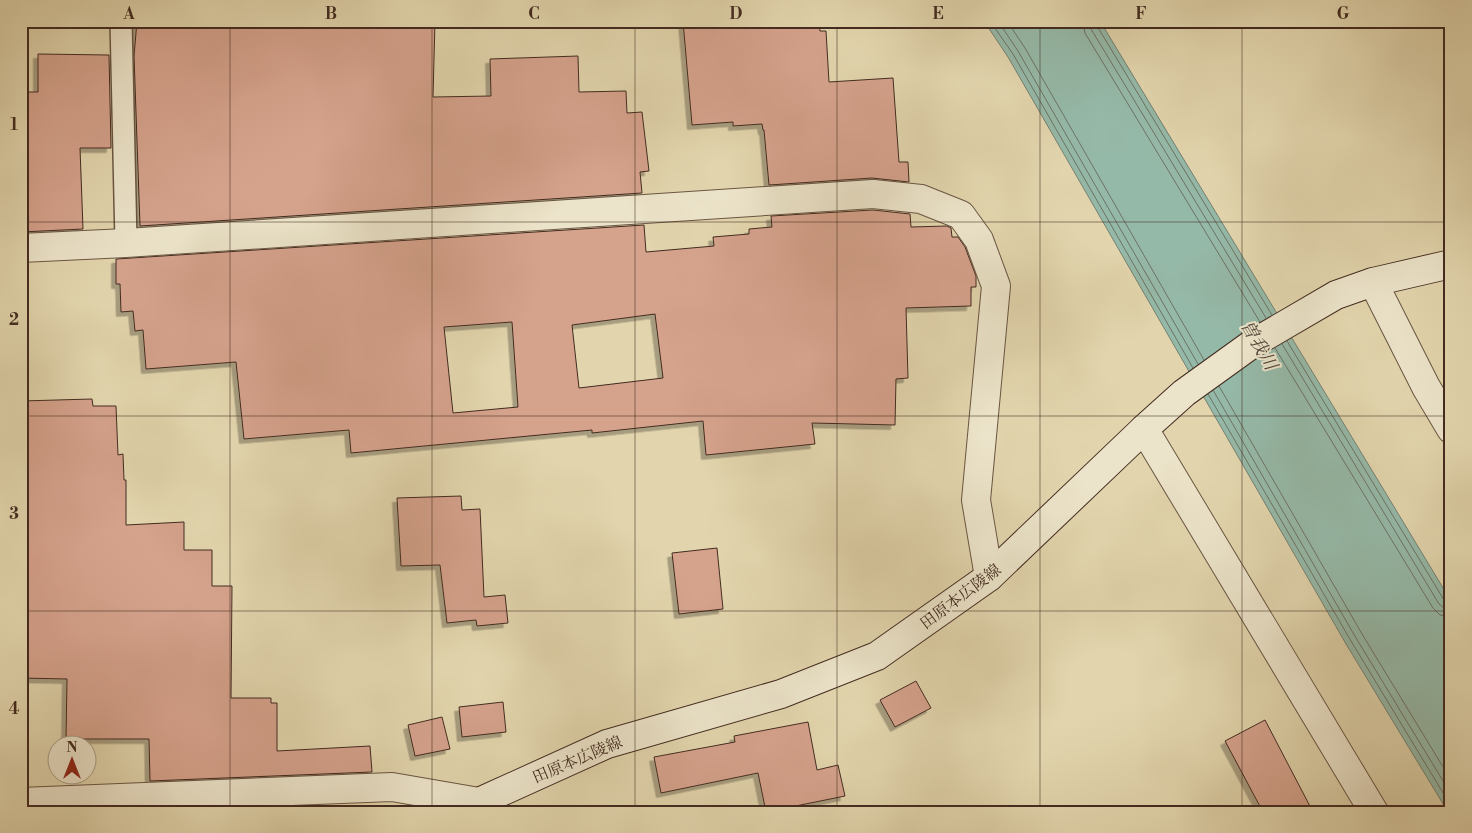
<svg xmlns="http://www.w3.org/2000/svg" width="1472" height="833" viewBox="0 0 1472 833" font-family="'Libre Bodoni','Noto Serif JP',serif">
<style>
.water{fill:#95b9a8;stroke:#748072}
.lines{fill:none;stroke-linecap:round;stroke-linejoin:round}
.shore{stroke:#6c7264;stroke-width:1}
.building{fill:#d5a28c;stroke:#422b20;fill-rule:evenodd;filter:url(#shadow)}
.lane-casing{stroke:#6a5643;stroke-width:24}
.street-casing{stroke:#6a5643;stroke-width:30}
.secondary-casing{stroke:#422b20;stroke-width:30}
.lane{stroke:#ece4ca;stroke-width:21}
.street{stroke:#ece4ca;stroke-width:28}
.secondary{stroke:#ece4ca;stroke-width:28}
.grid{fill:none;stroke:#422b20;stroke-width:1;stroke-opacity:0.55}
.labels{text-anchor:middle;stroke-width:4;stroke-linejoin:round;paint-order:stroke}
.street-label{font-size:16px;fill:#422b20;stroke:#ece4ca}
.water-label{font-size:18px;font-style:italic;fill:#53473b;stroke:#ece4ca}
.neatline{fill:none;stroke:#422b20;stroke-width:2}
.grid-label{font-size:16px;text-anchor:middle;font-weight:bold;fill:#422b20}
</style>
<defs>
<filter id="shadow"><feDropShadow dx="-4.5" dy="4.5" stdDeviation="0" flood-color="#0004"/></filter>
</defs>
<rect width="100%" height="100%" fill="#e2d5ad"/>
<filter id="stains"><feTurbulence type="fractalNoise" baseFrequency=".004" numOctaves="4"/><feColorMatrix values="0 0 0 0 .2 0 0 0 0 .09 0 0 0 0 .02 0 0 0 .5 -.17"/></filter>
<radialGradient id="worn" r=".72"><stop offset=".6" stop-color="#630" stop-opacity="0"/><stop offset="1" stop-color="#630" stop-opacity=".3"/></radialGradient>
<path class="water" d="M984 21H1100L1451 601V812H1448L1346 644 1008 57Z"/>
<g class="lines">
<g class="shore">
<path d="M990 21 1013 54 1193 368"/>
<path d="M998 21 1018 51 1198 364"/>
<path d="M1007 21 1025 48 1204 360"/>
<path d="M1082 21 1085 33 1260 322"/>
<path d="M1090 21 1091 29 1266 318"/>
<path d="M1096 21 1097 26 1272 315"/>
<path d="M1287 341 1444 600 1451 603"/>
<path d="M1282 344 1439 604 1444 608 1451 609"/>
<path d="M1275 348 1433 608 1440 615 1451 617"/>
<path d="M1219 386 1362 634 1451 780"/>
<path d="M1213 390 1356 638 1451 794"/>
<path d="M1208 394 1351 641 1451 806"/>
</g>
</g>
<g class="building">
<path d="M137 21H435L433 97 491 96 490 59 578 56 579 92 626 91 627 113 642 112 649 171 640 172 642 193 140 226 134 56Z"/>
<path d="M683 21H819L820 31H826L829 82 893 78 899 162H908L909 182 872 178 769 185 764 130H763L762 124 733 126V122L692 125Z"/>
<path d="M38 54 109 55 111 148H80L83 229 21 232V92H38Z"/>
<path d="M873 210 910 214 911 227 947 226 951 228 952 237H958L965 247 976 276V287H971V306L906 308 908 378 896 379 895 425 812 423 815 444 706 455 703 421 592 433V430L351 453 349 430 244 439 236 362 146 369 143 330 135 331 133 311 121 312 120 284H116V259L644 225 646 252 714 246 713 237 749 234V229L772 227 771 216ZM655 314 663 378 579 388 572 325ZM512 322 518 407 453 413 444 327Z"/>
<path d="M92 399 93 406H116L118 455 123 454 124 480H126V525L184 522V550H212V586H232L231 698H271V703H277V751L370 746 372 772 150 781 149 739H66L67 679 21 678V401Z"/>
<path d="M461 496 462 510 480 509 484 597 505 595 508 623 477 626 476 620 447 623 440 565 401 566 397 498Z"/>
<path d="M717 548 723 609 679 614 672 553Z"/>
<path d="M916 681 931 708 895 727 880 700Z"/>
<path d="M503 702 506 732 462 737 459 707Z"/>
<path d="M442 717 450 749 415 756 408 725Z"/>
<path d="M1265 720 1313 812H1263L1225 741Z"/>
<path d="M808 722 817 770 838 765 845 796 766 812 758 773 661 793 654 757 735 742 734 736Z"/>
</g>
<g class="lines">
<g class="lane-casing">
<path id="lane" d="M121 21 126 243"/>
</g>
<g class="street-casing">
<g id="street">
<path d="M21 248 126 243 873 194 921 199 961 215 979 240 996 286 976 500 989 577"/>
<path d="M1373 282 1426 387 1451 429"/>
<path d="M1144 429 1374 812"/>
<path d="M21 802 392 787 479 802"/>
</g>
</g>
<g class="secondary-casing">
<path id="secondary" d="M467 812 479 802 607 744 781 694 877 656 989 577 1144 429 1184 393 1252 344 1336 295 1373 282 1451 264"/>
</g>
<use href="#lane" class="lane"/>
<use href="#street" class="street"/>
<use href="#secondary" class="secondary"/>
</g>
<path class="grid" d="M230 21V812M432 21V812M635 21V812M837 21V812M1040 21V812M1242 21V812M21 222H1451M21 416H1451M21 611H1451"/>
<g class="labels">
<g class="street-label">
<text transform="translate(960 596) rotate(-37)" y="6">田原本広陵線</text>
<text transform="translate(577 759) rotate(-23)" y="6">田原本広陵線</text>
</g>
<g class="water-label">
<text transform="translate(1259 345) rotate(60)" y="6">曽我川</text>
</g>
</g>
<rect width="1472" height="833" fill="none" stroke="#e2d5ad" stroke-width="55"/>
<g transform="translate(72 760)"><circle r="24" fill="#ece4ca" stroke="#a89a86"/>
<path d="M0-4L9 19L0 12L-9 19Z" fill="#8f2418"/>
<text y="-8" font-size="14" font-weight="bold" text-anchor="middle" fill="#422b20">N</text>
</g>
<rect x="28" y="28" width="1416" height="778" class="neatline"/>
<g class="grid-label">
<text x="129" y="19">A</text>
<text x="331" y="19">B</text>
<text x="534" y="19">C</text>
<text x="736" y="19">D</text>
<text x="938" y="19">E</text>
<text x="1141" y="19">F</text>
<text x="1343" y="19">G</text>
<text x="14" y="130">1</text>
<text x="14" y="325">2</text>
<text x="14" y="519">3</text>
<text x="14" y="714">4</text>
</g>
<rect width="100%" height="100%" filter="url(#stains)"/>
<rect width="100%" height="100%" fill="url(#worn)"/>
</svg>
